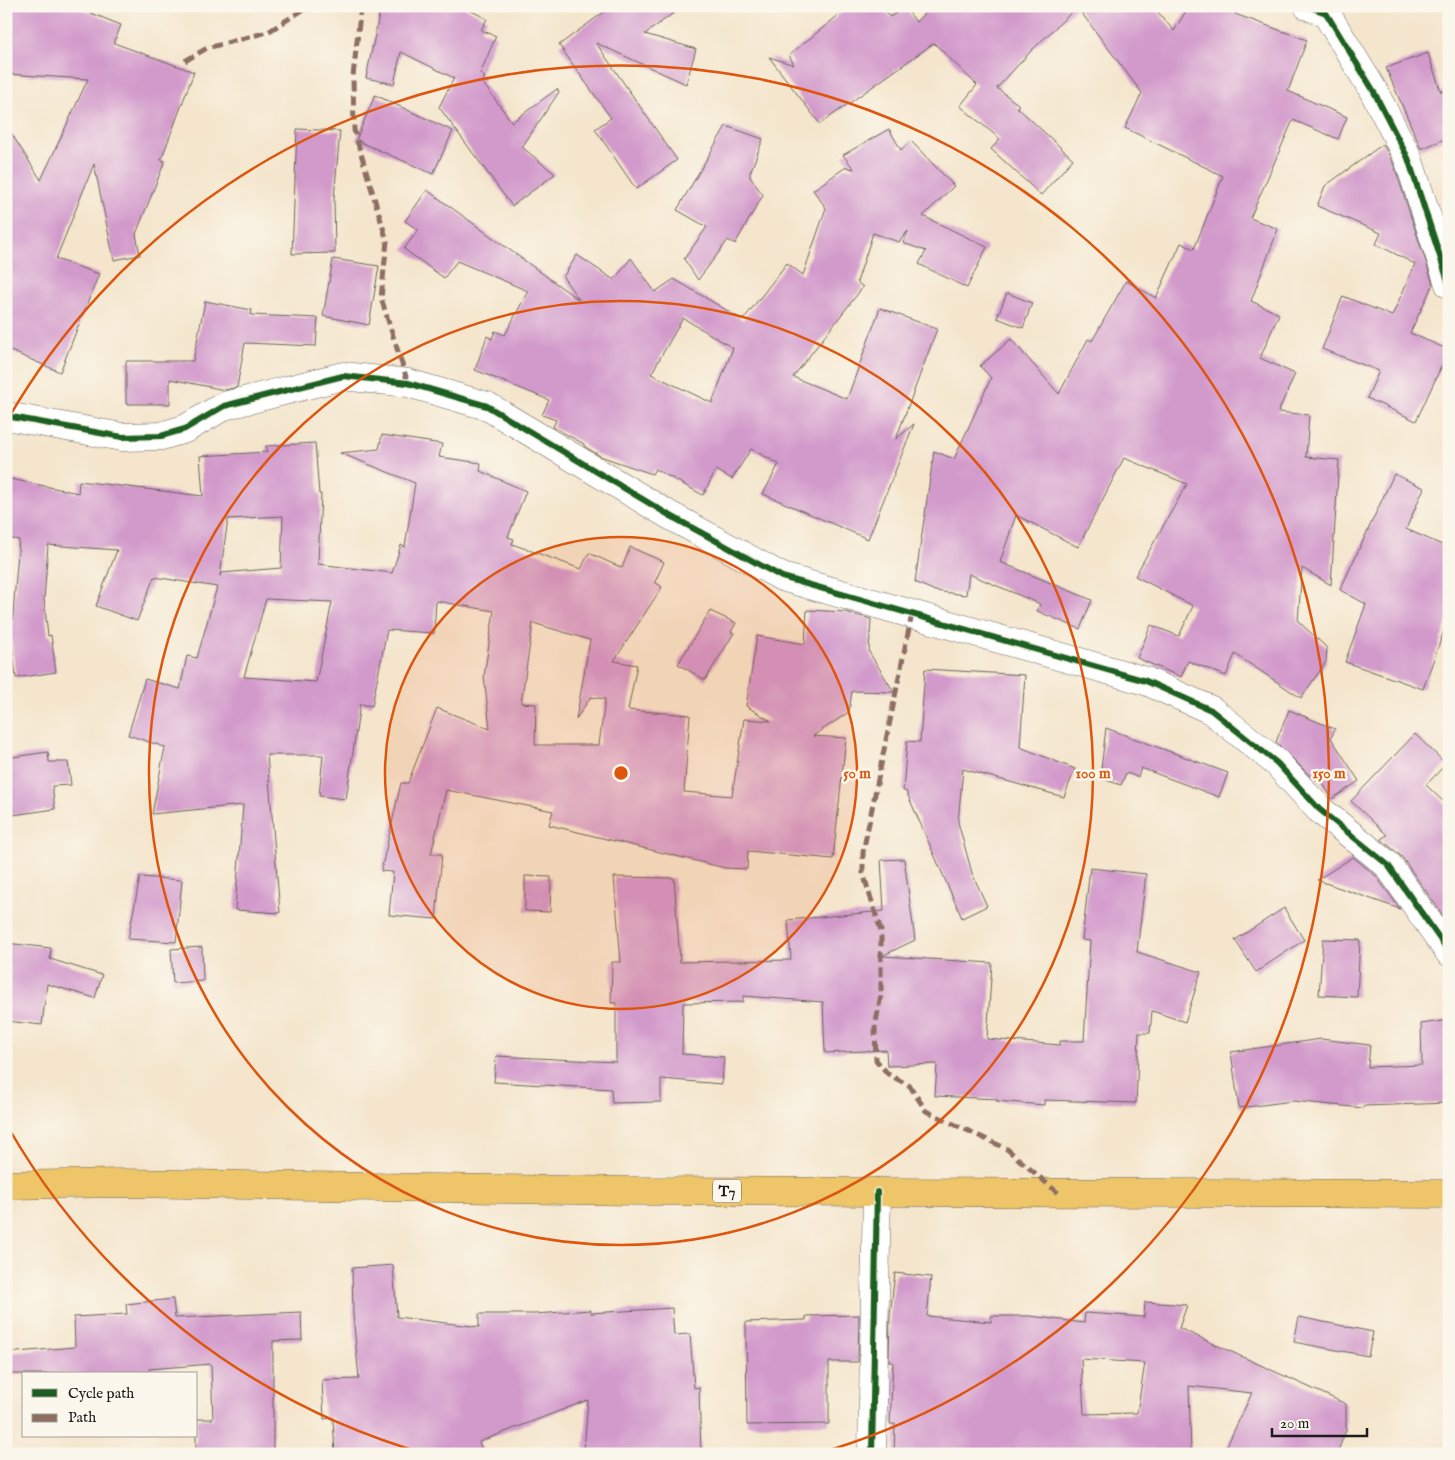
<svg xmlns="http://www.w3.org/2000/svg" width="1455" height="1460" viewBox="0 0 1455 1460" font-family="'IM FELL English',serif">
<style>
.building{fill:#d299cb;fill-rule:evenodd}
.lines{fill:none;stroke-linecap:round;stroke-linejoin:round}
.minor-casing{stroke:#68625a;stroke-width:29}
.highway-casing{stroke:#68625a;stroke-width:29}
.minor{stroke:#fff;stroke-width:28}
.highway{stroke:#eec569;stroke-width:28}
.quiet{stroke:#8d6e63;stroke-width:5;stroke-dasharray:10 5;stroke-linecap:butt}
.cycleway-casing{stroke:#fbf7ec;stroke-width:9}
.cycleway{stroke:#1b5e20;stroke-width:6}
.ring{fill:none;stroke:#de560d;stroke-width:2.5}
.labels{text-anchor:middle;stroke-width:5;stroke-linejoin:round;paint-order:stroke}
.shield{fill:#fbf7ec;stroke:#5f5e5a;stroke-width:1}
.shield-label{font-size:14px;font-weight:bold;fill:#1c1c1c}
.centre{fill:#de560d;stroke:#fbf7ec;stroke-width:2.5}
.ring-label{font-size:15px;text-anchor:middle;font-weight:bold;fill:#de560d;stroke:#fbf7ec;stroke-width:5;stroke-linejoin:round;paint-order:stroke}
</style>
<rect width="100%" height="100%" fill="#fbf7ec"/>
<filter id="ink" filterUnits="userSpaceOnUse"><feTurbulence type="fractalNoise" baseFrequency=".02" numOctaves="2"/><feDisplacementMap in="SourceGraphic" scale="10" xChannelSelector="R" yChannelSelector="G"/><feConvolveMatrix kernelMatrix="1 2 1 2 8 2 1 2 1" color-interpolation-filters="sRGB"/></filter>
<filter id="wash" filterUnits="userSpaceOnUse"><feTurbulence type="fractalNoise" baseFrequency=".0096" numOctaves="4" result="noise"/><feDisplacementMap in="SourceGraphic" scale="20" xChannelSelector="R" yChannelSelector="G"/><feGaussianBlur stdDeviation="1.12" result="paint"/><feColorMatrix in="noise" values="0 0 0 0 0 0 0 0 0 0 0 0 0 0 0 0 0 1.4 0 .05"/><feComposite in="paint" operator="in"/></filter>
<g filter="url(#wash)">
<rect width="100%" height="100%" fill="#f4e5cc"/>
<g id="blocks">
<g class="building">
<path d="M6 6H73L121 25 114 43 194 72 161 160 165 161 136 234 140 255 114 260 94 164 56 259 99 274 60 372 6 349V125L41 180 88 79 6 74Z"/>
<path d="M381 6H462L487 19 481 30 496 36 480 74 485 77 482 82 512 122 557 89 559 92 522 147 555 174 512 206 439 107 454 78 401 52 394 84 366 78Z"/>
<path d="M612 6H683L645 34 696 49 686 84 596 43 677 160 636 189 595 129 611 118 559 45Z"/>
<path d="M850 6H882L890 17 905 7 916 22 931 6H1153L1174 31 1189 6H1240L1235 14 1307 40 1288 91 1347 117 1338 139 1293 120 1250 218 1278 229 1251 301 1279 314 1260 358 1295 374 1278 412 1309 415 1306 457 1339 460 1331 585 1302 568 1298 621 1327 648 1326 662 1301 698 1235 654 1226 676 1188 661 1181 677 1137 658 1151 625 1179 636 1193 606 1135 576 1187 484 1124 458 1078 547 1016 515 1000 562 1092 600 1080 629 1037 611 1040 604 969 574 966 595 935 591 915 582 934 451 954 459 991 378 980 366 1011 339 1059 394 1088 339 1092 341 1126 281 1156 298 1181 243 1194 249 1223 176 1125 128 1142 93 1077 7 1032 50 997 88 1019 105 1017 107 1073 159 1041 195 991 149 1000 139 960 106 977 85 934 43 820 124 769 57 794 65 789 55Z"/>
<path d="M1428 53 1441 92 1449 89V137L1421 149 1386 68Z"/>
<path d="M375 95 453 131 433 174 356 140Z"/>
<path d="M726 126 763 139 750 173V177L763 195 735 244 728 240 698 280 684 259 707 227 677 210Z"/>
<path d="M297 129 340 131 334 198 335 253 292 254Z"/>
<path d="M889 129 901 150 911 141 954 186 923 216 987 247 967 288 919 264 926 251 903 243 908 231 899 242 873 233 857 282 863 287 793 377 847 399 880 308 937 329 896 439 914 424 868 539 763 494 779 464 751 449 732 479 716 470 703 495 655 469 652 474 600 456 584 446V444L553 427 556 420 542 415 549 400 475 370 487 336 492 339 495 331 505 335 528 291 457 261 444 278 404 249 418 230 405 221 427 190 579 300 563 277 577 255 614 280 631 258 655 292 674 279 743 320 787 263 803 275 826 208 813 190 846 167 854 169 843 155ZM683 318 733 348 712 403 651 374Z"/>
<path d="M1383 144 1394 165 1433 284 1410 333 1449 350 1416 421 1367 398 1379 371 1322 349 1343 296 1392 316 1415 264 1376 244 1381 233 1317 206 1325 186Z"/>
<path d="M333 259 379 266 369 325 323 316Z"/>
<path d="M1007 293 1032 303 1023 328 997 318Z"/>
<path d="M205 301 252 310 251 315 318 318 316 346 245 343 237 387 225 390 170 379V404H126V361H193Z"/>
<path d="M382 435 442 444 439 457 481 463 480 471 526 491 508 537 514 539 512 544 581 569 589 553 622 568 630 547 664 562 655 582 662 587 614 661 637 665 628 710 690 715 684 792 732 796 744 719 771 721 746 706 757 636 805 644 807 610 846 612 871 619 869 652 894 692 852 691 849 712 813 736 846 738 833 859 748 851 747 869 725 868 549 825 553 811 446 790 431 854H442L436 919 389 915 393 872 381 871 401 783H408L437 708 490 729 484 676 494 611 436 601 434 633 387 630 372 706 360 704 346 799 319 796 323 755H267L280 913 235 910 243 805 152 814 165 747 128 735 145 679 180 689 187 656 197 658 217 587 154 577 137 621 96 606 117 550 48 545 44 600 48 636 51 635 56 672 16 678 11 637 19 540 6 538V478L78 493 79 481 203 496 200 456 267 452 266 446 315 443 319 494H321L318 564 392 573 401 545 405 547 415 483 340 453 379 449ZM283 516 281 568 221 573 220 576 228 519ZM266 599 332 602 316 682 244 677ZM533 623 590 640 576 719 591 697 605 699 599 745H535L536 704 521 703Z"/>
<path d="M1394 474 1424 488 1406 529 1449 548V617L1423 689 1345 662 1366 604 1340 590Z"/>
<path d="M710 611 736 623 731 632 734 633 705 680 678 664Z"/>
<path d="M925 669 1025 675 1020 747 1075 769 1064 797 963 769 958 822 972 873 987 906 962 918 906 791H903L907 741 920 742Z"/>
<path d="M1289 710 1335 729 1331 738 1359 781 1332 799 1321 780 1310 776 1276 742Z"/>
<path d="M1106 728 1228 773 1219 797 1141 768 1138 777 1126 773 1121 785 1100 778Z"/>
<path d="M1415 734 1446 764 1426 785 1449 807V924L1401 856 1381 839 1387 835 1351 801Z"/>
<path d="M48 752 49 762H68L71 785 52 786 55 809 6 816V758Z"/>
<path d="M1353 857 1376 876 1400 909 1317 880Z"/>
<path d="M904 859 915 940 882 956 992 963 987 1039 1060 1045V1041H1084L1090 941 1082 940 1090 868 1146 874 1137 952 1201 972 1185 1022 1152 1011 1150 1033H1139L1136 1103 1044 1100V1105L996 1101 997 1099 935 1096 937 1064 887 1066 886 1050 825 1053 823 1002 743 996V1002L683 1003 682 1054 724 1057 722 1084 661 1079V1102L612 1103 611 1089 494 1082 496 1056 616 1062V1003H611L612 962H621L614 877 674 878 680 962 791 960 788 920 884 911 881 860Z"/>
<path d="M525 876 551 877 550 912 525 911Z"/>
<path d="M140 877 182 880 176 942 128 939Z"/>
<path d="M1284 908 1304 940 1256 972 1235 940Z"/>
<path d="M1323 939 1360 940 1357 997 1319 995Z"/>
<path d="M6 943 51 948 50 959 102 975 95 998 47 984 42 1025 6 1021Z"/>
<path d="M202 947 203 981 173 983 171 949Z"/>
<path d="M1449 1020V1103L1364 1106 1363 1108 1293 1101 1239 1108 1231 1052 1321 1039 1370 1045 1368 1067 1422 1065 1421 1024Z"/>
<path d="M393 1265 397 1317 479 1327V1314H535L591 1310V1313L672 1308 674 1335 690 1334 694 1388 699 1387 701 1454H619L584 1451 588 1400 479 1442 484 1454H335L333 1418 324 1419 322 1380 359 1379 353 1314 352 1268Z"/>
<path d="M895 1273 931 1277 927 1316 991 1322V1316H1030L1084 1323 1085 1313 1144 1317 1145 1302 1187 1305 1179 1328 1346 1404V1430L1337 1454H1223L1252 1393 1189 1386 1191 1454H894L895 1424H890L893 1362H889L890 1315ZM1081 1359 1145 1363 1137 1413 1084 1414Z"/>
<path d="M173 1299 175 1318 301 1312 302 1340 273 1341V1454H196V1419H213L211 1364 149 1369V1374H6V1353L75 1347 74 1317 127 1314 126 1304Z"/>
<path d="M859 1315 858 1362H829V1424L747 1425 746 1322 806 1320V1316Z"/>
<path d="M1299 1317 1373 1332 1368 1356 1294 1342Z"/>
</g>
</g>
</g>
<g filter="url(#ink)">
<use href="#blocks" fill-opacity="0" stroke="#68625a" stroke-width="1"/>
<g class="lines">
<g class="minor-casing">
<g id="minor">
<path d="M1308 6 1326 13 1373 90 1408 158 1449 284"/>
<path d="M6 416 122 437 161 436 185 429 224 406 343 376 408 383 487 406 669 515 782 577 1146 681 1211 710 1277 763 1319 809 1388 865 1449 952"/>
<path d="M872 1454 877 1192"/>
</g>
</g>
<g class="highway-casing">
<path id="highway" d="M6 1185 123 1183 635 1191 1449 1194"/>
</g>
<use href="#minor" class="minor"/>
<use href="#highway" class="highway"/>
<g class="quiet">
<path d="M361 6 353 76 354 130 387 241 381 298 408 383"/>
<path d="M185 61 207 48 268 32 309 6"/>
<path d="M912 614 863 852V873L881 931V995L875 1027 876 1060 888 1074 910 1086 926 1111 1007 1149 1058 1193"/>
</g>
<g class="cycleway-casing">
<g id="cycleway">
<path d="M1308 6 1326 13 1373 90 1408 158 1449 284"/>
<path d="M6 416 122 437 161 436 185 429 224 406 343 376 408 383 487 406 669 515 782 577 1146 681 1211 710 1277 763 1319 809 1388 865 1449 952"/>
<path d="M872 1454 877 1192"/>
</g>
</g>
<use href="#cycleway" class="cycleway"/>
</g>
</g>
<circle cx="621" cy="773" r="236" fill="#de560d" fill-opacity=".12"/>
<g class="ring">
<circle cx="621" cy="773" r="236"/>
<circle cx="621" cy="773" r="472"/>
<path d="M426 1454A708 708 0 0 1 8 1127M8 419A708 708 0 1 1 816 1454"/>
</g>
<g class="labels">
<rect class="shield" x="713" y="1179.5" width="28" height="23" rx="4"/>
<g class="shield-label">
<text x="727" y="1196">T7</text>
</g>
</g>
<circle cx="621" cy="773" r="8" class="centre"/>
<g class="ring-label">
<text x="857" y="778">50 m</text>
<text x="1093" y="778">100 m</text>
<text x="1329" y="778">150 m</text>
</g>
<rect width="1455" height="1460" fill="none" stroke="#fbf7ec" stroke-width="25"/>
<rect x="22" y="1372" width="175" height="65" fill="#fbf7ec" stroke="#a29f99"/>
<rect x="32" y="1389" width="25" height="8" fill="#1b5e20" stroke="#a29f99"/>
<text x="68" y="1398" font-size="15" fill="#1c1c1c">Cycle path</text>
<rect x="32" y="1414" width="25" height="8" fill="#8d6e63" stroke="#a29f99"/>
<text x="68" y="1422" font-size="15" fill="#1c1c1c">Path</text>
<path d="M1272 1428v8h95v-8" fill="none" stroke="#1c1c1c" stroke-width="2.5"/>
<text x="1280" y="1428" font-size="15" fill="#1c1c1c" stroke="#fbf7ec" stroke-width="4" paint-order="stroke">20 m</text>
</svg>
